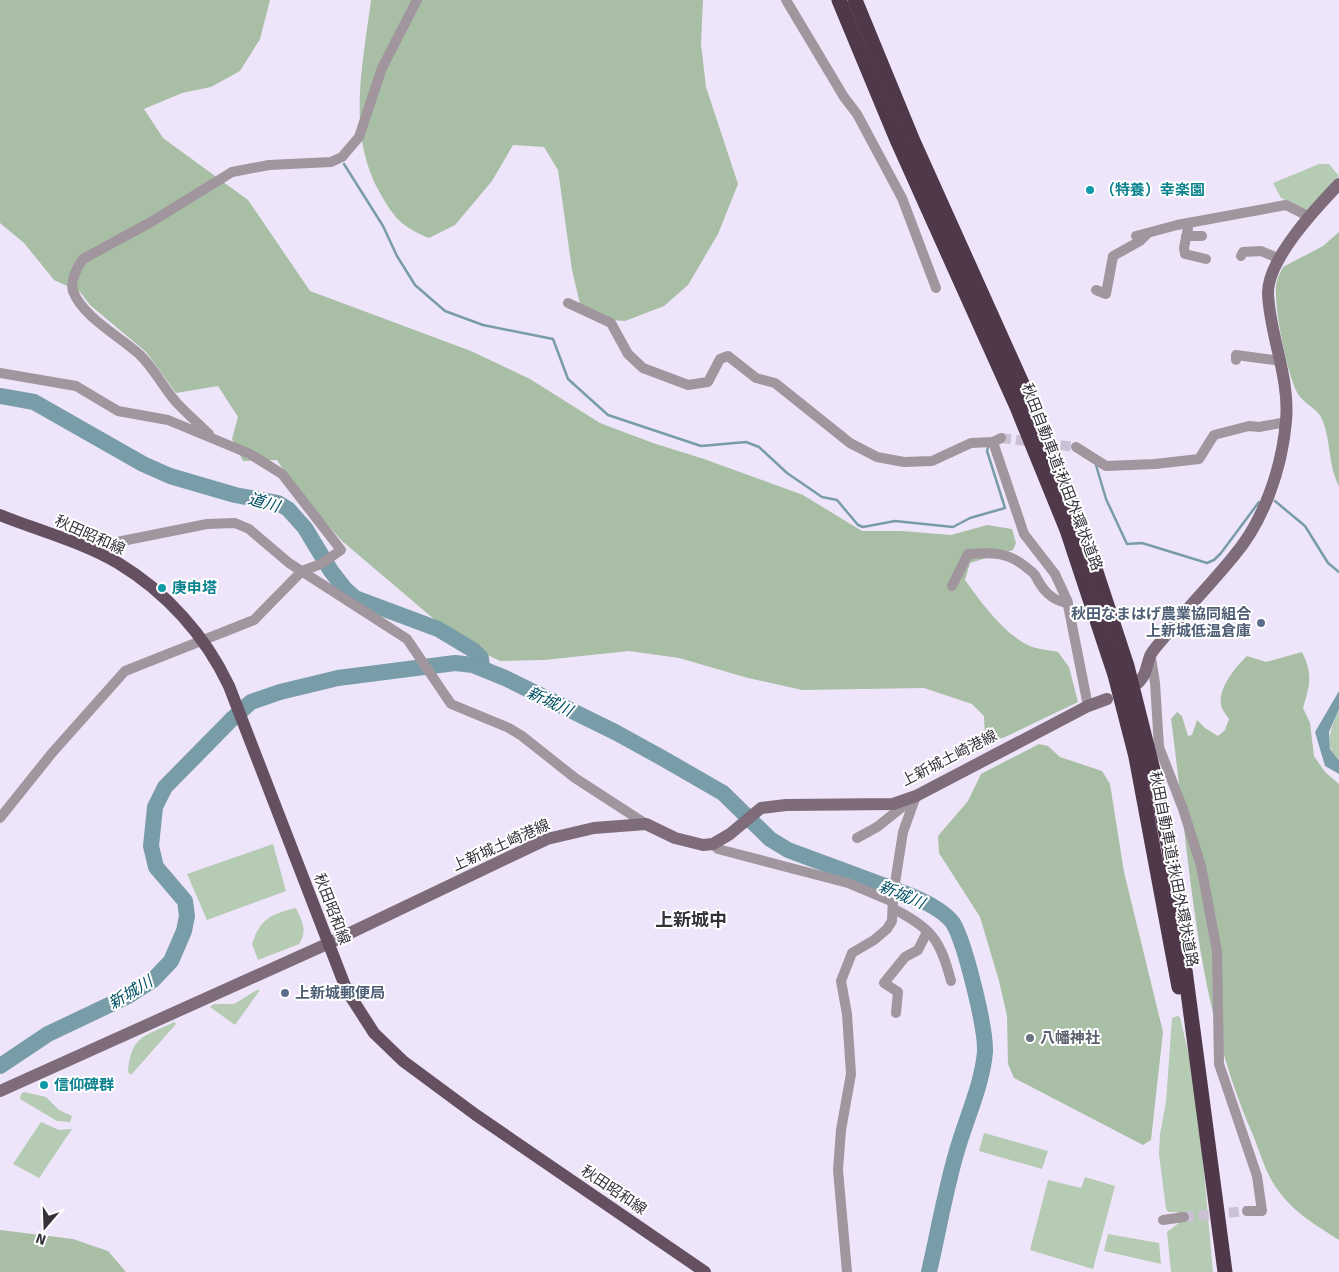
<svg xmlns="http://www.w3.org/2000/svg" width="1339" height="1272" viewBox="0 0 1339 1272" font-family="Signika,'Noto Sans JP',sans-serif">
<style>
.green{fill:#b5cbb3}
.forest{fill:#a8bfa6}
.water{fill:#789da9}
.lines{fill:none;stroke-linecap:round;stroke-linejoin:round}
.stream{stroke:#789da9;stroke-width:2.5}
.river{stroke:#789da9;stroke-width:16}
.minor-tunnel{stroke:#cac1d4;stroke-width:10;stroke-dasharray:10 5;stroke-linecap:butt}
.minor{stroke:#a1959e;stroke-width:10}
.secondary{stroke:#7e6c7a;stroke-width:12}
.primary{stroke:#645060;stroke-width:12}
.motorway{stroke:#4f384a;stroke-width:15}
.culture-dot{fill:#0f9aa8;stroke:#fff;stroke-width:2}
.service-dot{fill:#5c6f8a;stroke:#fff;stroke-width:2}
.worship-dot{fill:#6b7280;stroke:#fff;stroke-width:2}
.labels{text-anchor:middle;stroke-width:4;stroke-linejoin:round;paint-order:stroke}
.culture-label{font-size:15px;font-weight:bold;fill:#0d838f;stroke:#fff;text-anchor:start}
.street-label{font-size:15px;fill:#36323a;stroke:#fff}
.service-label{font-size:15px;font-weight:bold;fill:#4e5e75;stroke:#fff;text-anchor:end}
.worship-label{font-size:15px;font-weight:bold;fill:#5b616d;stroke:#fff;text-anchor:start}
.water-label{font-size:16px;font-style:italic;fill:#005063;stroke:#fff}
.quarter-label{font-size:18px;font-weight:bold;fill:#36323a;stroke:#fff}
</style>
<rect width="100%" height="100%" fill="#efe5fa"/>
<g class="green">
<path d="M1319 164H1329L1339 176 1309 211 1281 198 1273 183Z"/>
<path d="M1339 709V761C1322 745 1332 727 1339 709Z"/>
<path d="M273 844 286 891 207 920 187 874Z"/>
<path d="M296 908C302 921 308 931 299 944L258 960 252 944C260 919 271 914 296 908Z"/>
<path d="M257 990H260L235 1025 210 1007 214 1004H234Z"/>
<path d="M1177 1016 1180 1017 1189 1056 1200 1128 1213 1272H1171L1167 1232 1179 1223 1177 1212H1168L1166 1209 1159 1154 1160 1134 1166 1102 1172 1018Z"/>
<path d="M174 1022 176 1024 131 1075 128 1072C131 1035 144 1037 174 1022Z"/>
<path d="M24 1092 46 1097 59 1110 72 1116 70 1122 57 1121 20 1099 21 1094Z"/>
<path d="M41 1122 59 1130 72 1129 39 1178 13 1164Z"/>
<path d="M984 1133 1048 1151 1042 1169 979 1151Z"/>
<path d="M1085 1177 1115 1186 1093 1269 1030 1250 1048 1180 1081 1188Z"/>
<path d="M1108 1234 1159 1243 1161 1264 1104 1251Z"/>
</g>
<g class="forest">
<path d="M0 0H270L260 39 240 71 211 87 182 93 144 109 163 138 248 200 310 291 471 351 530 379 600 423 653 443 704 459 803 495 862 531H902L951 535 987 525 1012 529 1016 543 1013 550 970 563 965 580C981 602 1000 629 1024 643 1033 649 1048 650 1058 652L1069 667 1078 702 1003 738 985 740 984 716 972 704 924 688 802 690 748 678 679 658 629 651 544 660 500 661 461 642 342 541 298 492 277 460 243 461 232 439 238 417 218 386 176 393 146 352 90 305 80 292 54 280 24 243 0 223Z"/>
<path d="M371 0H703L701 44 706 87 738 184 718 234 688 285 664 306 625 321 597 319 580 304 572 270 558 170 544 147 513 145 492 181 455 225 429 238C402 227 394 218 380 193 346 134 363 64 371 0Z"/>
<path d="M1339 232V486C1328 465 1331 440 1322 419 1318 409 1304 404 1298 394 1287 375 1274 308 1276 285 1277 279 1280 273 1283 267L1323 246Z"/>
<path d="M1302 652C1313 674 1310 685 1303 708L1310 723 1314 756 1325 772 1339 784V1240C1316 1225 1294 1213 1278 1190 1266 1175 1260 1152 1253 1135 1195 1004 1190 860 1171 719L1177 712 1182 716 1188 736 1192 735 1197 720 1205 728 1218 736 1225 730 1229 719C1227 716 1222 710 1221 705 1218 688 1236 666 1247 656L1266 662Z"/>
<path d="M1039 744 1048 746 1060 757 1102 771 1110 784 1124 872 1163 1032 1151 1140 1143 1145 1014 1078 1008 1064 1007 1016 999 981 980 917 939 853 938 836 968 801 981 774Z"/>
<path d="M0 1230 73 1239 108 1251 126 1272H0Z"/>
</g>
<path class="water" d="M1339 691V709L1329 732 1330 749 1339 761V774L1325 766 1315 732Z"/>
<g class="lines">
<g class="stream">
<path d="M344 164 383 226 397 256 415 285 445 311 483 325 553 339 568 379 608 415 701 446 746 442 759 447 787 473 822 497 837 500 858 525 863 527 895 521 953 527 970 518 1005 508 987 451 988 447"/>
<path d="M1096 465 1106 499 1127 544 1142 543 1207 563 1214 560 1221 553 1259 502"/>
<path d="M1275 501 1305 526 1328 563 1339 572"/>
</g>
<g class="river">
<path d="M0 396 34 402 143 464 170 476 235 495 278 503 288 509 305 528 331 571 345 589 355 598 438 629 473 650 481 658 482 668"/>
<path d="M0 1066 48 1034 128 996 153 980 171 961 184 931 187 916 185 901 156 867 151 846 155 807 165 787 231 720 251 702 280 692 338 678 455 663 473 665 505 678 615 732 664 759 723 793 770 839 788 850 912 896C926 902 944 911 953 923 965 943 986 1028 985 1052 982 1086 965 1121 956 1154 945 1192 938 1233 929 1272"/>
</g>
<g class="minor-tunnel">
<path d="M1001 438 1076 447"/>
<path d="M1184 1217 1247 1211"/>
</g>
<g class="minor">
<path d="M786 0 844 97 857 114 902 198 936 288"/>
<path d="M1189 223 1184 248 1185 254 1206 259"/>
<path d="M1136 236 1177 225 1286 205 1310 217"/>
<path d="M1186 236H1202"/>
<path d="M1241 256 1243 252 1261 251 1280 259"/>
<path d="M1096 290 1106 294 1113 256 1140 241 1148 233"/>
<path d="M568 303 611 323 628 354 643 368 688 385 708 382 720 359 728 356 756 378 775 383 850 443 877 457 904 462 932 461 971 443 993 442 1001 438"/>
<path d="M1236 360V355L1281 361"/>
<path d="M0 373 76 386 118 411 168 420 250 454 282 474 341 550 321 564 302 571 254 620 125 671 52 753 0 818"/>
<path d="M209 434C198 423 186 413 176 402 163 387 153 367 139 354 119 336 82 316 73 291 70 281 77 267 83 259L151 222 232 172 269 165 331 162 342 157 359 137 382 68 417 0"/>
<path d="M993 442 1024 534 1055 574 1067 600 1088 706"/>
<path d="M1076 447 1106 466 1155 464 1199 459 1214 435 1249 426 1259 427 1286 422"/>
<path d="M88 549 102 545 207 524 235 523 249 529 289 563 407 639 451 704 509 728 522 736 575 778 646 824"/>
<path d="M952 586 968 554C991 552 1008 552 1026 567 1029 570 1033 572 1035 575 1042 589 1051 601 1068 603"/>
<path d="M1151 658 1155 683 1159 747 1183 809 1201 866 1217 951 1219 1064 1257 1176 1262 1211H1247"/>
<path d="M857 838 877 827 911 800"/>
<path d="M713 844 718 849 848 883 893 902"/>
<path d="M894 909C932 929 940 939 951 981"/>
<path d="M896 1013 898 992 884 983 905 957 918 950 927 932"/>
<path d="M1163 1220 1184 1217"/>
<path d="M847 1272 838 1170 841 1130 851 1074 847 1014 841 981 852 953 874 940 887 929 892 921 893 896 903 832 916 796"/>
</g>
<g class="secondary">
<path d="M1138 683C1147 674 1146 667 1150 656 1153 649 1161 642 1166 635 1187 608 1211 584 1233 557 1264 521 1282 468 1286 421 1290 377 1270 337 1268 294 1267 260 1316 208 1339 184"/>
<path d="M0 1091 327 944 547 839 594 828 646 824 675 838 703 845 713 844 730 834 761 808 786 805 893 804 916 796 1088 706 1107 699"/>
</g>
<path class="primary" d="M0 515C37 530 83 542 118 563 166 592 205 635 229 686L347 991 374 1033 403 1061 476 1115 705 1272"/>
<g class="motorway">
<path d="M839 0 898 142 1017 407 1067 530 1115 675 1136 757 1179 987"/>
<path d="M855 0 913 141 1029 399 1086 541 1127 666 1154 774 1169 849 1225 1272"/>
</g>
</g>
<g class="culture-dot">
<circle cx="1090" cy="190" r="5"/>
<circle cx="162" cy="588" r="5"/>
<circle cx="44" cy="1085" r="5"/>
</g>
<g class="service-dot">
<circle cx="1261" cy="623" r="5"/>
<circle cx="285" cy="993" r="5"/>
</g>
<circle class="worship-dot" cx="1030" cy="1038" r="5"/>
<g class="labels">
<g class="culture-label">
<text x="1100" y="195">（特養）幸楽園</text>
<text x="172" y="593">庚申塔</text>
<text x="54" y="1090">信仰碑群</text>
</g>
<g class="street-label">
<text transform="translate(1062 477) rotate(69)" y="5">秋田自動車道;秋田外環状道路</text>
<text transform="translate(90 535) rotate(24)" y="5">秋田昭和線</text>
<text transform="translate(949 758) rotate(-27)" y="5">上新城土崎港線</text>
<text transform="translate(501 845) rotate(-24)" y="5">上新城土崎港線</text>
<text transform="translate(1174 869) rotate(79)" y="5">秋田自動車道;秋田外環状道路</text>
<text transform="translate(332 909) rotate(69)" y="5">秋田昭和線</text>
<text transform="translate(614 1190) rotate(34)" y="5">秋田昭和線</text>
</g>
<g class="service-label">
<text x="1251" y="619">秋田なまはげ農業協同組合<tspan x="1251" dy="17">上新城低温倉庫</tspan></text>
<text x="295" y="998" text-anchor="start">上新城郵便局</text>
</g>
<g class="worship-label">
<text x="1040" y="1043">八幡神社</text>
</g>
<g class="water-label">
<text transform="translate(264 502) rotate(16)" y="6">道川</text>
<text transform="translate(550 701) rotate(25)" y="6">新城川</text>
<text transform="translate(902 894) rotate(23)" y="6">新城川</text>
<text transform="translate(130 992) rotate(-31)" y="6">新城川</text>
</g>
<g class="quarter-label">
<text x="691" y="926">上新城中</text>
</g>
</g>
<g transform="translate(45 1227) rotate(199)" stroke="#ffffff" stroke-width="4" paint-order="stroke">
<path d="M0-4L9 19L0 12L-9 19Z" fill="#36323a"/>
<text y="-8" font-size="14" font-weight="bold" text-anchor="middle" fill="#36323a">N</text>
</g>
</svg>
